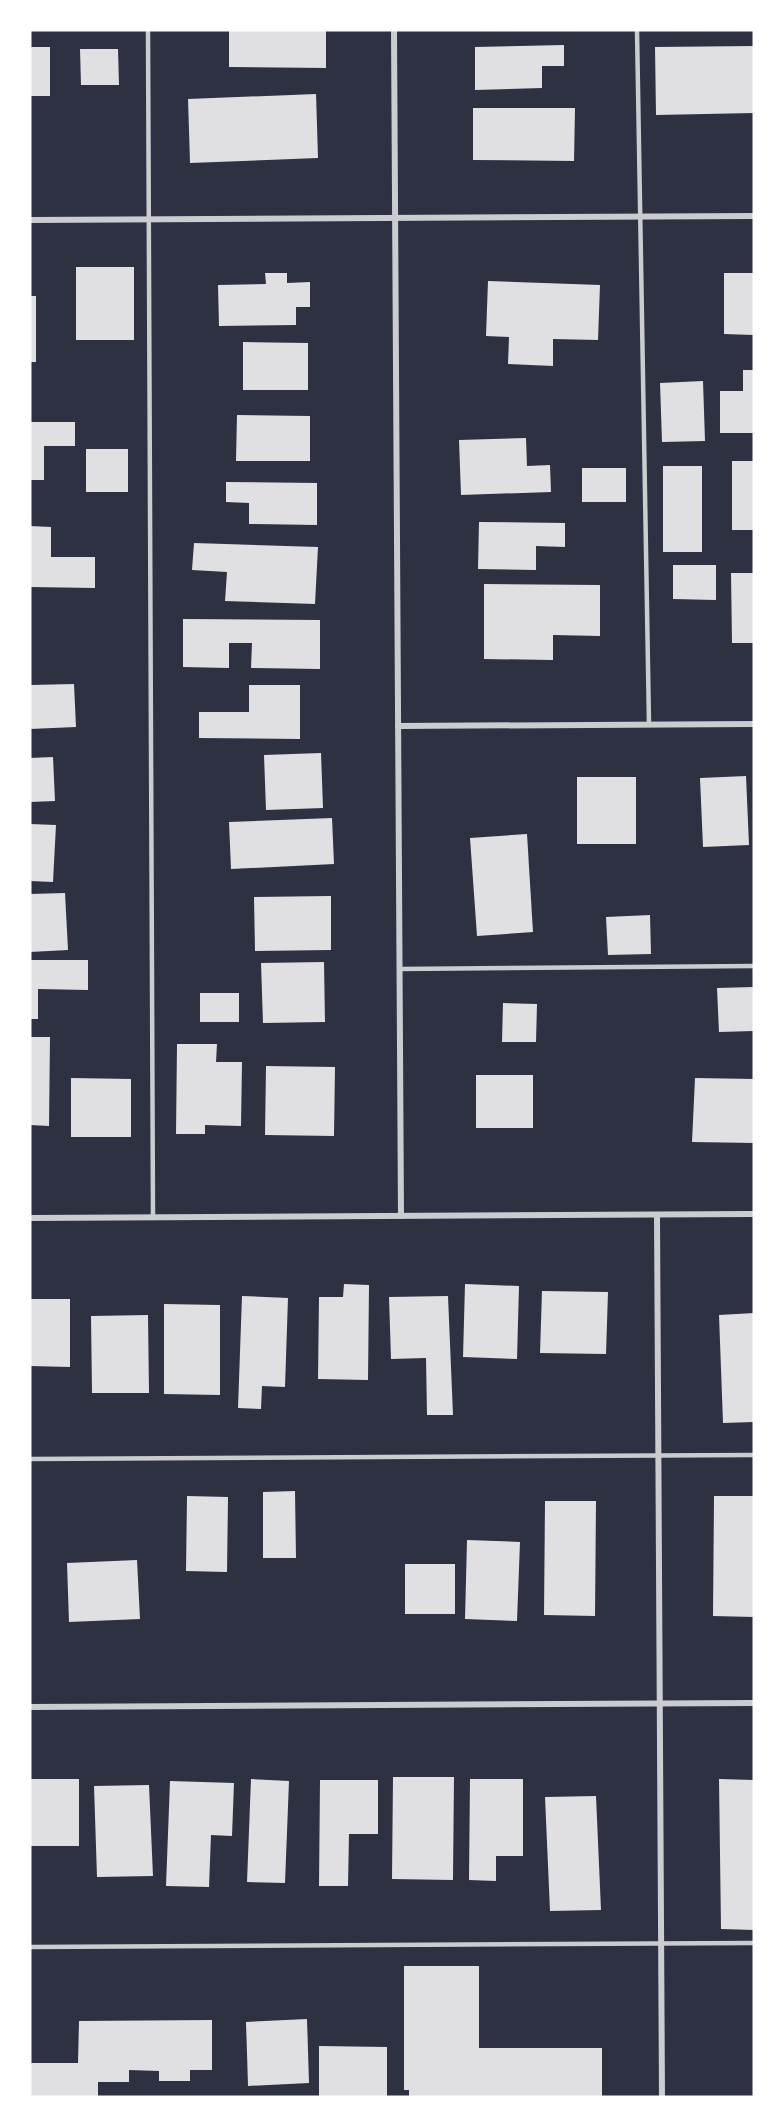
<svg xmlns="http://www.w3.org/2000/svg" width="784" height="2127" viewBox="0 0 784 2127" font-family="'Space Grotesk',sans-serif">
<style>
.building{fill:#e0e0e3}
.lines{fill:none;stroke-linecap:round;stroke-linejoin:round}
.service{stroke:#caccd0;stroke-width:4.5}
.minor{stroke:#caccd0;stroke-width:6}
</style>
<rect width="100%" height="100%" fill="#2d3142"/>
<g class="building">
<path d="M229 30H326V68L229 67Z"/>
<path d="M564 45V66H542V88L475 90V47Z"/>
<path d="M754 46V113L656 115 655 47Z"/>
<rect x="30" y="47" width="20" height="49"/>
<path d="M80 49H118L119 85H81Z"/>
<path d="M316 94 318 158 190 163 188 99Z"/>
<path d="M473 108H575L574 161 473 160Z"/>
<rect x="76" y="267" width="58" height="73"/>
<path d="M265 273H287V283L310 282V307H296V325L219 326 218 285 266 284Z"/>
<path d="M724 273H754V335L724 334Z"/>
<path d="M488 281 600 285 598 340 553 339V366L508 364 509 337 486 336Z"/>
<rect x="30" y="296" width="6" height="66"/>
<path d="M243 342 308 343V390H243Z"/>
<path d="M743 370H754V433H720V391H743Z"/>
<path d="M703 381 705 441 662 442 660 383Z"/>
<path d="M237 415 310 416V461H236Z"/>
<path d="M30 422H75V446H44V480H30Z"/>
<path d="M526 438 527 466 550 465 551 492 461 495 459 440Z"/>
<rect x="86" y="449" width="42" height="43"/>
<rect x="732" y="461" width="22" height="69"/>
<rect x="663" y="466" width="39" height="86"/>
<rect x="582" y="468" width="44" height="34"/>
<path d="M226 482 317 483V525L249 524V503L226 502Z"/>
<path d="M479 522 565 523V547L536 546V570L478 569Z"/>
<path d="M30 526 51 527V557H95V588L30 587Z"/>
<path d="M194 543 318 547 315 604 225 601 227 572 192 570Z"/>
<path d="M673 565H716V600L673 599Z"/>
<path d="M731 573H754V643H732Z"/>
<path d="M484 584 600 585V636L553 635V660L484 659Z"/>
<path d="M183 619 320 620V669L251 668 252 643H229V668L183 667Z"/>
<path d="M74 684 76 727 30 729V685Z"/>
<path d="M249 685H300V739L199 738V712H249Z"/>
<path d="M321 753 323 808 266 810 264 755Z"/>
<path d="M53 757 55 801 30 802V758Z"/>
<path d="M746 776 749 845 703 847 700 778Z"/>
<rect x="577" y="777" width="59" height="67"/>
<path d="M332 818 334 864 231 869 229 822Z"/>
<path d="M30 824 56 825 53 882 30 881Z"/>
<path d="M527 834 533 932 477 936 470 838Z"/>
<path d="M65 893 68 950 30 952V894Z"/>
<path d="M331 896V950L255 951 254 897Z"/>
<path d="M650 915 651 954 608 955 606 917Z"/>
<path d="M30 960H88V990L38 989V1019H30Z"/>
<path d="M324 962 325 1022 263 1023 261 963Z"/>
<path d="M754 987V1031L719 1032 717 988Z"/>
<rect x="200" y="993" width="39" height="29"/>
<path d="M503 1003 537 1004 536 1042H502Z"/>
<path d="M30 1037H50L49 1126 30 1125Z"/>
<path d="M177 1044H217L216 1062H242L241 1126 205 1125V1134H176Z"/>
<path d="M266 1066 335 1067 334 1136 265 1135Z"/>
<rect x="476" y="1075" width="57" height="53"/>
<path d="M71 1078 131 1079V1137H71Z"/>
<path d="M695 1078 754 1079V1143L692 1142Z"/>
<path d="M344 1284 369 1285 368 1380 318 1379 319 1297H343Z"/>
<path d="M465 1284 519 1286 517 1359 463 1357Z"/>
<path d="M542 1291 608 1292 606 1354 540 1353Z"/>
<path d="M242 1296 288 1298 285 1387 262 1386 261 1409 238 1408Z"/>
<path d="M448 1296 453 1415H427L426 1358 391 1359 389 1297Z"/>
<path d="M30 1299H70V1367L30 1366Z"/>
<path d="M164 1304 220 1305V1395L164 1394Z"/>
<path d="M754 1313V1422L723 1423 719 1315Z"/>
<path d="M148 1315 149 1393H92L91 1316Z"/>
<path d="M295 1491 296 1558H263V1492Z"/>
<path d="M187 1496 228 1497 227 1572 186 1571Z"/>
<path d="M714 1496H754V1617L713 1616Z"/>
<path d="M545 1501H596L595 1616 544 1615Z"/>
<path d="M467 1540 520 1542 517 1621 465 1619Z"/>
<path d="M137 1560 140 1619 69 1622 67 1563Z"/>
<rect x="405" y="1564" width="50" height="50"/>
<path d="M393 1777H454L453 1880 392 1879Z"/>
<rect x="30" y="1779" width="49" height="67"/>
<path d="M251 1779 289 1781 285 1883 247 1882Z"/>
<path d="M470 1779H523V1856H496V1881L469 1880Z"/>
<path d="M719 1779 754 1780V1930L721 1929Z"/>
<path d="M320 1780H378V1834H349L348 1886H319Z"/>
<path d="M170 1781 234 1783 232 1836 211 1835 209 1887 166 1886Z"/>
<path d="M149 1785 153 1876 97 1877 94 1786Z"/>
<path d="M596 1796 601 1910 550 1911 545 1797Z"/>
<path d="M404 1966H479V2048H602V2097H409V2090H404Z"/>
<path d="M307 2019 309 2083 248 2086 246 2022Z"/>
<path d="M212 2020V2070H190V2081H159V2071L129 2070V2082H98V2097H30V2063H78L79 2021Z"/>
<path d="M319 2046 387 2047V2097H319Z"/>
</g>
<g class="lines">
<g class="service">
<path d="M148 30 153 1218"/>
<path d="M637 30 649 724"/>
<path d="M400 969 754 966"/>
<path d="M30 1459 754 1455"/>
<path d="M30 1947 754 1943"/>
</g>
<g class="minor">
<path d="M394 30 401 1216"/>
<path d="M30 220 754 216"/>
<path d="M398 726 754 724"/>
<path d="M657 1215 662 2097"/>
<path d="M30 1218 754 1214"/>
<path d="M30 1707 754 1703"/>
</g>
</g>
<rect width="784" height="2127" fill="none" stroke="#ffffff" stroke-width="63"/>
</svg>
